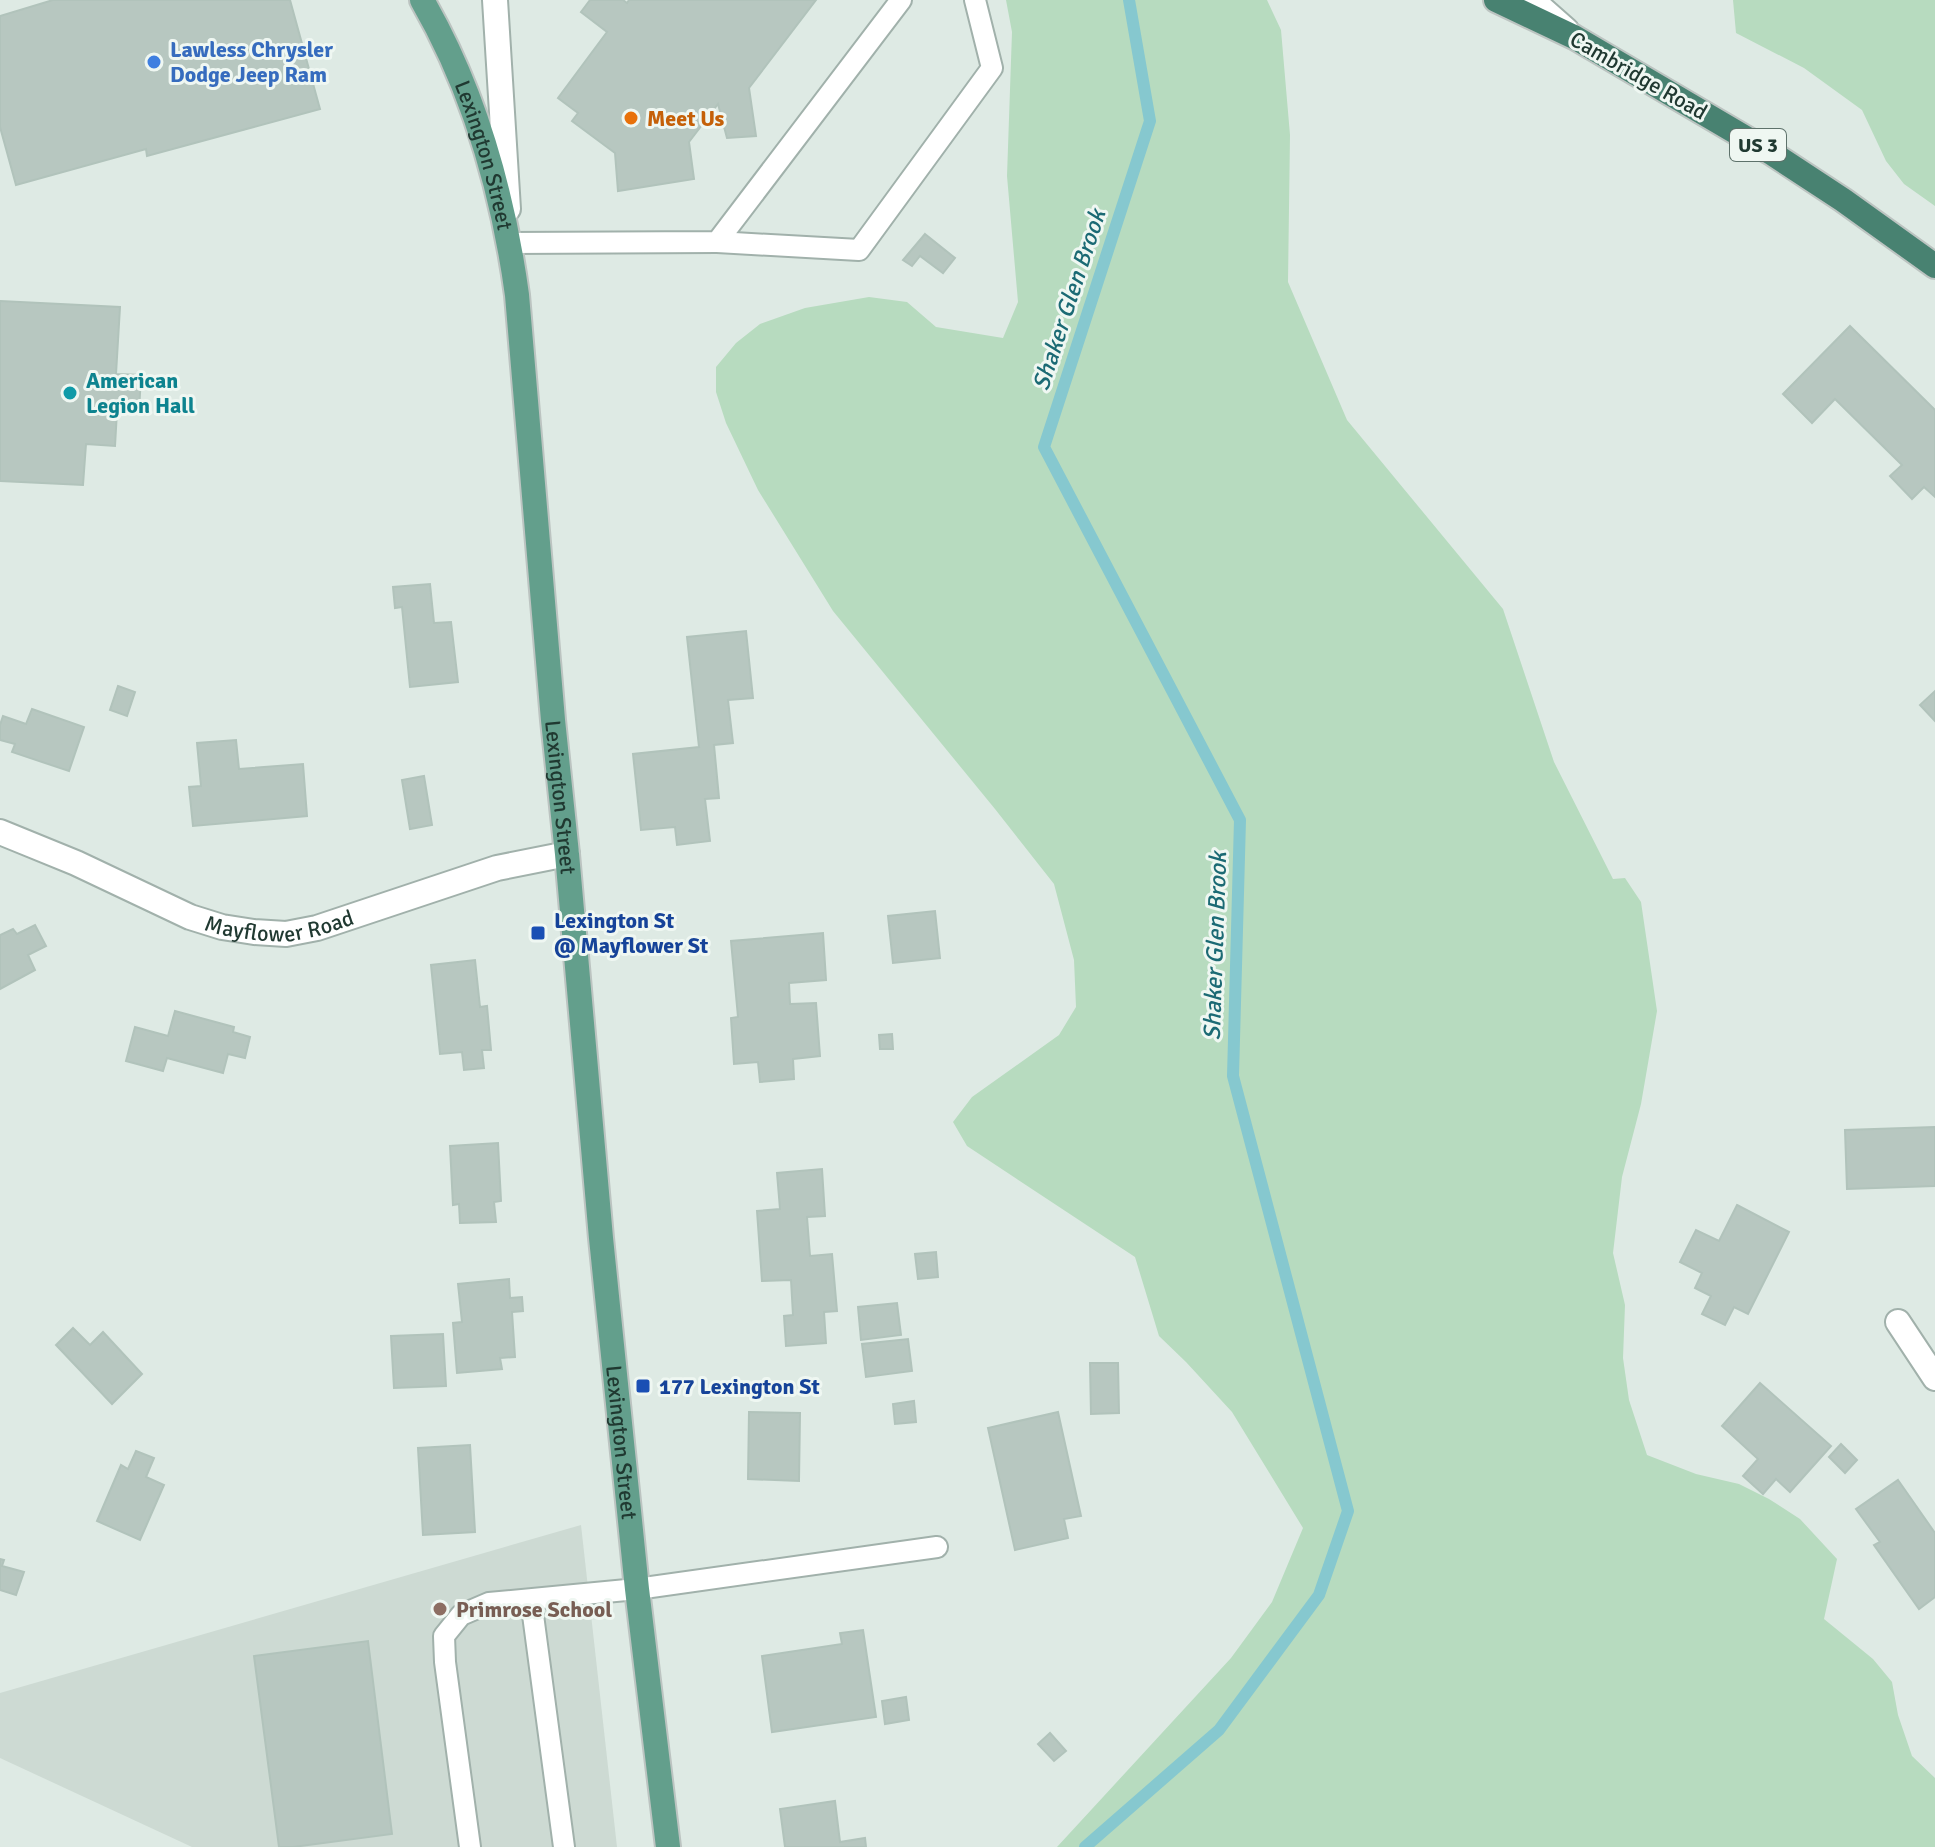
<svg xmlns="http://www.w3.org/2000/svg" width="1935" height="1847" viewBox="0 0 1935 1847" font-family="Signika,sans-serif">
<style>
.built{fill:#cddad3}
.green{fill:#b7dbbf}
.lines{fill:none;stroke-linecap:round;stroke-linejoin:round}
.stream{stroke:#86c8cf;stroke-width:12}
.building{fill:#b7c7c0;stroke:#b1c3bb;stroke-width:2}
.service-casing{stroke:#a1b1ab;stroke-width:24}
.minor-casing{stroke:#a1b1ab;stroke-width:28}
.tertiary-casing{stroke:#a1b1ab;stroke-width:28}
.primary-casing{stroke:#bcc4c1;stroke-width:28}
.trunk-casing{stroke:#bcc4c1;stroke-width:28}
.service{stroke:#fff;stroke-width:20}
.minor{stroke:#fff;stroke-width:24}
.tertiary{stroke:#fff;stroke-width:24}
.primary{stroke:#639f8c;stroke-width:24}
.trunk{stroke:#488271;stroke-width:24}
.shop-dot{fill:#3f7fe0;stroke:#eff7f2;stroke-width:3}
.food-dot{fill:#e8710a;stroke:#eff7f2;stroke-width:3}
.culture-dot{fill:#0f9aa8;stroke:#eff7f2;stroke-width:3}
.transit-dot{fill:#1a4fb4;stroke:#eff7f2;stroke-width:3}
.education-dot{fill:#8d6e63;stroke:#eff7f2;stroke-width:3}
.labels{text-anchor:middle;stroke-width:6;stroke-linejoin:round;paint-order:stroke}
.shield{fill:#eff7f2;stroke:#5e726b;stroke-width:2}
.shield-label{font-size:20px;font-weight:bold;fill:#203931}
.shop-label{font-size:22px;font-weight:bold;fill:#366cbe;stroke:#eff7f2;text-anchor:start}
.street-label{font-size:22px;fill:#203931;stroke:#eff7f2}
.food-label{font-size:22px;font-weight:bold;fill:#c56008;stroke:#eff7f2;text-anchor:start}
.culture-label{font-size:22px;font-weight:bold;fill:#0d838f;stroke:#eff7f2;text-anchor:start}
.transit-label{font-size:22px;font-weight:bold;fill:#164399;stroke:#eff7f2;text-anchor:start}
.education-label{font-size:22px;font-weight:bold;fill:#785e54;stroke:#eff7f2;text-anchor:start}
.water-label{font-size:24px;font-style:italic;fill:#1b6a74;stroke:#eff7f2}
</style>
<rect width="100%" height="100%" fill="#deeae4"/>
<path class="built" d="M581 1525 617 1847H192L0 1758V1693Z"/>
<g class="green">
<path d="M1006 0H1267L1281 30 1290 135 1288 282 1347 420 1503 609 1554 762 1613 879 1625 878 1641 902 1657 1011 1641 1104 1622 1177 1613 1253 1625 1305 1623 1358 1629 1400 1647 1455 1696 1474 1739 1484 1769 1499 1800 1519 1837 1559 1824 1619 1873 1659 1892 1682 1898 1715 1912 1756 1935 1778V1847H1057L1231 1658 1272 1602 1303 1528 1232 1412 1186 1362 1159 1336 1135 1257 967 1146 953 1122 972 1097 1059 1035 1076 1007 1074 960 1054 884 995 809 833 611 758 490 726 423 716 392V367L736 343 760 324 805 308 869 297 907 302 936 327 1003 338 1018 302 1007 176 1012 32Z"/>
<path d="M1733 0H1935V206L1904 184 1886 161 1862 110 1804 68 1736 33Z"/>
</g>
<g class="lines">
<path class="stream" d="M1085 1847 1219 1730 1319 1595 1348 1511 1233 1076 1240 820 1044 447 1150 121 1129 0"/>
</g>
<g class="building">
<path d="M53 0H290L320 109 147 156 146 149 16 185 0 127V16Z"/>
<path d="M590 0H623L627 3 629 0H816L749 88 756 136 727 138 718 104 689 142 694 179 618 191 615 153 572 121 578 113 558 98 607 32 581 12Z"/>
<path d="M925 234 955 258 943 273 920 256 912 266 903 260Z"/>
<path d="M0 301 120 307 116 374 141 375 139 412 117 411 115 446 86 444 83 485 0 481Z"/>
<path d="M1850 326 1935 410V497L1924 487 1912 499 1890 476 1902 465 1835 399 1812 423 1783 394Z"/>
<path d="M430 584 434 623 451 622 458 682 410 687 402 607 395 608 393 587Z"/>
<path d="M746 631 753 698 728 700 733 743 714 745 719 798 705 799 710 841 677 845 675 827 641 830 633 754 699 747 687 637Z"/>
<path d="M118 686 135 692 127 716 110 710Z"/>
<path d="M1935 691V721L1920 705Z"/>
<path d="M32 709 84 727 69 771 12 752 15 744 0 740V725L3 716 26 724Z"/>
<path d="M236 740 239 769 303 764 307 816 193 826 189 787 201 786 197 743Z"/>
<path d="M424 776 432 825 410 829 402 780Z"/>
<path d="M935 911 940 958 893 963 888 916Z"/>
<path d="M35 925 46 946 28 955 35 970 0 989V935L13 929 17 934Z"/>
<path d="M823 933 826 980 789 983 790 1004 816 1003 820 1056 793 1059 794 1079 760 1082 758 1062 734 1064 731 1018 738 1017 731 941Z"/>
<path d="M475 960 480 1007 487 1006 491 1050H482L484 1068 464 1070 462 1052 440 1054 431 965Z"/>
<path d="M175 1011 234 1027 233 1032 250 1037 245 1058 228 1054 223 1073 167 1058 163 1071 126 1061 135 1027 168 1036Z"/>
<path d="M892 1034 893 1049H880L879 1035Z"/>
<path d="M1935 1127V1186L1847 1189 1845 1130Z"/>
<path d="M498 1143 501 1201 494 1202 496 1222 460 1223 459 1204 453 1205 450 1146Z"/>
<path d="M822 1169 825 1216 807 1217 810 1256 832 1254 837 1311 824 1312 826 1343 786 1346 784 1316 793 1315 791 1280 762 1281 757 1211 780 1209 777 1173Z"/>
<path d="M1737 1205 1789 1232 1748 1314 1734 1307 1725 1325 1702 1314 1711 1296 1695 1288 1702 1273 1680 1262 1696 1230 1719 1241Z"/>
<path d="M936 1252 938 1277 918 1279 915 1254Z"/>
<path d="M509 1279 510 1298 522 1297 523 1311 512 1312 515 1357 500 1358 502 1369 457 1373 453 1323 462 1322 458 1284Z"/>
<path d="M897 1303 901 1335 861 1340 858 1307Z"/>
<path d="M73 1328 90 1345 103 1332 142 1374 112 1404 56 1345Z"/>
<path d="M443 1334 446 1386 394 1388 391 1336Z"/>
<path d="M908 1339 912 1371 866 1377 862 1344Z"/>
<path d="M1090 1363H1118L1119 1413 1091 1414Z"/>
<path d="M1760 1383 1831 1446 1790 1492 1776 1479 1763 1494 1743 1476 1758 1459 1722 1426Z"/>
<path d="M914 1401 916 1422 895 1424 893 1404Z"/>
<path d="M749 1412 800 1413 799 1481 748 1479Z"/>
<path d="M1058 1412 1081 1516 1064 1519 1068 1538 1015 1550 988 1428Z"/>
<path d="M1841 1444 1857 1460 1845 1473 1829 1457Z"/>
<path d="M470 1445 475 1532 423 1535 418 1448Z"/>
<path d="M136 1451 154 1458 146 1477 164 1485 140 1540 97 1521 121 1465 128 1469Z"/>
<path d="M1898 1480 1935 1533V1597L1919 1609 1874 1545 1880 1542 1856 1509Z"/>
<path d="M0 1559 4 1560 2 1566 24 1572 16 1595 0 1590Z"/>
<path d="M863 1630 876 1717 772 1732 762 1656 842 1644 840 1633Z"/>
<path d="M368 1641 392 1834 293 1847H279L254 1656Z"/>
<path d="M906 1697 909 1720 885 1724 882 1701Z"/>
<path d="M1050 1733 1066 1751 1054 1761 1038 1744Z"/>
<path d="M835 1801 840 1842 865 1838 866 1847H785L780 1809Z"/>
</g>
<g class="lines">
<g class="service-casing">
<g id="service">
<path d="M717 242 859 250 992 68 975 0"/>
<path d="M510 243 717 242 901 0"/>
<path d="M531 1600 564 1847"/>
<path d="M470 1847 445 1662 444 1636 461 1615 489 1603 637 1589 937 1547"/>
</g>
</g>
<g class="minor-casing">
<g id="minor">
<path d="M1532 0 1566 30"/>
<path id="s1" d="M0 832 76 863 190 917 222 927 254 932 286 934 317 928 497 868 567 854"/>
<path d="M1898 1322 1935 1378"/>
</g>
</g>
<g class="tertiary-casing">
<path id="tertiary" d="M495 0 508 209"/>
</g>
<g class="primary-casing">
<g id="primary">
<path id="s2" d="M422 0C474 90 503 193 517 295L553 720 567 854 601 1238 637 1589 668 1847"/>
</g>
</g>
<g class="trunk-casing">
<path id="trunk" d="M1496 0 1574 37 1773 154 1843 200 1935 266"/>
</g>
<use href="#service" class="service"/>
<use href="#minor" class="minor"/>
<use href="#tertiary" class="tertiary"/>
<use href="#primary" class="primary"/>
<use href="#trunk" class="trunk"/>
</g>
<circle class="shop-dot" cx="154" cy="62" r="8"/>
<circle class="food-dot" cx="631" cy="118" r="8"/>
<circle class="culture-dot" cx="70" cy="393" r="8"/>
<g class="transit-dot">
<rect x="530" y="925" width="16" height="16" rx="4"/>
<rect x="635" y="1378" width="16" height="16" rx="4"/>
</g>
<circle class="education-dot" cx="440" cy="1609" r="8"/>
<g class="labels">
<rect class="shield" x="1730" y="129" width="56" height="32" rx="6"/>
<g class="shield-label">
<text x="1758" y="152">US 3</text>
</g>
<g class="shop-label">
<text x="170" y="57">Lawless Chrysler<tspan x="170" dy="25">Dodge Jeep Ram</tspan></text>
</g>
<g class="street-label">
<text transform="translate(1639 75) rotate(30)" y="8">Cambridge Road</text>
<text dy="8" stroke="none"><textPath href="#s2" startOffset="168">Lexington Street</textPath></text>
<text dy="8" stroke="none"><textPath href="#s2" startOffset="816">Lexington Street</textPath></text>
<text dy="8" stroke="none"><textPath href="#s1" startOffset="300">Mayflower Road</textPath></text>
<text dy="8" stroke="none"><textPath href="#s2" startOffset="1464">Lexington Street</textPath></text>
</g>
<g class="food-label">
<text x="647" y="126">Meet Us</text>
</g>
<g class="culture-label">
<text x="86" y="388">American<tspan x="86" dy="25">Legion Hall</tspan></text>
</g>
<g class="transit-label">
<text x="554" y="928">Lexington St<tspan x="554" dy="25">@ Mayflower St</tspan></text>
<text x="659" y="1394">177 Lexington St</text>
</g>
<g class="education-label">
<text x="456" y="1617">Primrose School</text>
</g>
<g class="water-label">
<text transform="translate(1069 300) rotate(-72)" y="8">Shaker Glen Brook</text>
<text transform="translate(1215 946) rotate(-88)" y="8">Shaker Glen Brook</text>
</g>
</g>
</svg>
